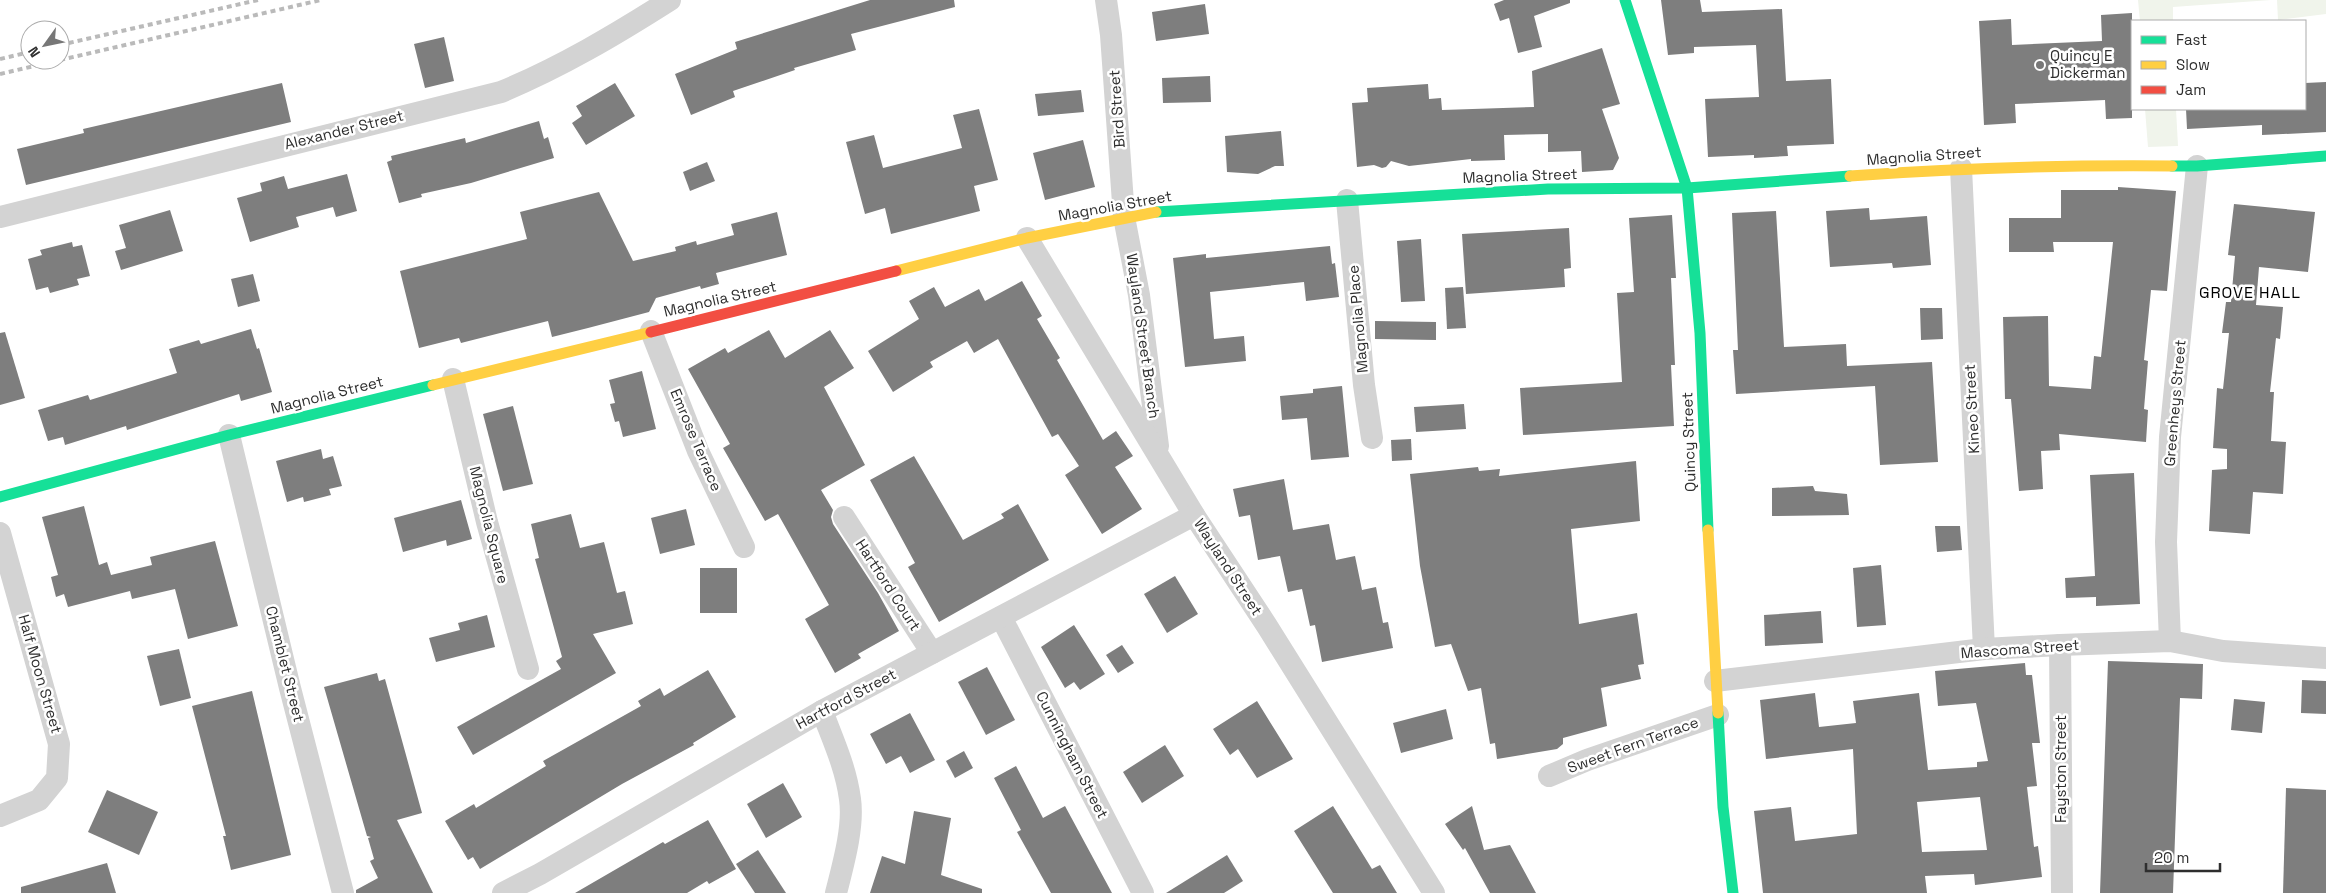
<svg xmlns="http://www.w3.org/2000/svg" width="2326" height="893" viewBox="0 0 2326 893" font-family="'Space Grotesk',sans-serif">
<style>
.green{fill:#f0f4eb}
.building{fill:#7e7e7e;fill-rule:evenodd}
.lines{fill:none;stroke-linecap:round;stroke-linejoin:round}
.street{stroke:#d3d3d3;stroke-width:22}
.fast{stroke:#16e098;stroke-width:11}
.slow{stroke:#ffcf43;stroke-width:11}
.jam{stroke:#f24e42;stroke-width:11}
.rail{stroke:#bababa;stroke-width:4;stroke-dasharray:5 4;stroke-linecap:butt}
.poi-dot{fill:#777;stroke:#fff;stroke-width:2}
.labels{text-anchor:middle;stroke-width:5;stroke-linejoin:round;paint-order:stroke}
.poi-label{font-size:15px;fill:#2e2e2e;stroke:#fff;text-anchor:start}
.street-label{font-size:15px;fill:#2e2e2e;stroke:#fff}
.neighbourhood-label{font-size:16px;letter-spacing:1px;fill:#000;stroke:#fff}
</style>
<rect width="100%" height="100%" fill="#fff"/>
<g class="green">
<path d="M2138 0H2271L2173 7V21H2140Z"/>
<path d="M2277 0H2326V14L2278 20Z"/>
<path d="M2145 109H2176L2178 146 2148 147Z"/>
</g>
<g class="building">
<path d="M870 0H954L955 7 851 34 856 50 794 68 795 70 733 91 735 97 691 115 675 74 737 49 735 42Z"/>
<path d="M1504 0H1570V3L1534 16 1542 47 1518 53 1509 18 1500 21 1494 4Z"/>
<path d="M1661 0H1700L1702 12 1782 9 1786 81 1831 79 1834 144 1787 146 1788 156 1754 158V155L1708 157 1705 99 1759 97 1756 45 1694 47V53L1668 55Z"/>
<path d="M1205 4 1209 34 1156 41 1152 12Z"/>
<path d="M2132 13V118L2106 119 2105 100 2015 104 2016 123 1984 125 1979 21 2011 19 2012 45 2102 41 2101 15Z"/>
<path d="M444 37 454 81 425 88 414 44Z"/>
<path d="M1602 48 1620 104 1602 109 1619 158 1613 170 1582 172 1581 151 1548 152V134L1504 135 1505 160 1471 161V159L1409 166 1391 161 1386 167 1382 168 1374 165 1357 167 1352 103 1368 102 1367 88 1428 84 1429 99 1441 98 1442 110 1534 107 1532 71Z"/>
<path d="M1210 76 1211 102 1163 103 1162 78Z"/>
<path d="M2326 82V132L2262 135V125L2187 129 2186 109H2305V83Z"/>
<path d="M282 83 291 122 26 185 17 149 84 133 83 129Z"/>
<path d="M615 83 635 116 586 145 572 123 582 116 576 106Z"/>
<path d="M1081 90 1084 112 1038 116 1035 94Z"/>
<path d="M979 109 998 180 974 186 980 211 891 234 885 208 865 214 846 142 874 135 883 168 962 148 953 115Z"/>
<path d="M539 121 544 139 548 137 554 158 471 183 421 194 422 197 399 203 387 162 392 160 391 156 465 138 466 143Z"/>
<path d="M1281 131 1284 166H1275L1258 174 1227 172 1225 136Z"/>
<path d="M1083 140 1095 187 1045 200 1033 153Z"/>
<path d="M707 162 715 181 690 191 683 172Z"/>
<path d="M347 174 357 211 336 217 333 207 296 217 299 227 250 242 237 198 262 191 260 183 284 176 288 189Z"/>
<path d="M2118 187 2176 191 2167 291 2151 290 2144 360 2148 361 2144 409 2148 410 2146 442 2059 434 2060 450 2041 451 2043 489 2019 491 2011 399H2005L2003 317 2048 316 2049 386 2091 389 2094 356 2101 357 2113 242H2053L2054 252H2009V218H2061V190H2118Z"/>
<path d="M599 192 633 261 676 251 675 247 696 241 697 245 734 235 731 224 777 212 787 255 716 273 719 284 701 289 700 286 656 298 649 312 588 328 552 337 548 321 461 343 459 338 419 348 400 271 527 239 520 212Z"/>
<path d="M2234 204 2315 212 2308 272 2259 267 2256 305 2283 307 2280 339 2276 338 2270 392H2274L2271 441 2286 442 2283 494 2253 492 2250 534 2209 531 2212 470 2227 469V449L2213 448 2217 388 2223 389 2229 333H2222L2226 302H2231L2235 256 2228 255Z"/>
<path d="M1869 208 1870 220 1927 216 1931 265 1893 268 1892 263 1830 267 1826 211Z"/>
<path d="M170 210 183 251 121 270 115 251 126 248 119 225Z"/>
<path d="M1776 211 1784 347 1846 344 1847 366 1932 362 1938 462 1880 465 1875 386 1736 394 1733 350H1738L1732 213Z"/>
<path d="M1672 215 1676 278H1671L1675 365H1671L1674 426 1523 435 1520 388 1622 382 1617 293 1634 292 1629 218Z"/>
<path d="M1569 228 1571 268 1564 269 1565 287 1466 294 1462 234Z"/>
<path d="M1421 239 1425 301 1401 302 1397 241Z"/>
<path d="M72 242 73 247 82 245 90 276 77 279 79 285 50 293 48 287 36 290 28 259 42 255 40 250Z"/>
<path d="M1330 246 1332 264 1335 263 1339 297 1306 301 1304 282 1210 292 1214 339 1244 336 1246 361 1185 367 1173 258 1206 254V258Z"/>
<path d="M253 274 260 301 238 307 231 279Z"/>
<path d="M1022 281 1042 316 1037 319 1060 358 1057 360 1103 440 1116 431 1133 456 1115 467 1142 509 1102 534 1065 475 1079 466 1058 434 1052 437 998 339 974 353 967 341 930 362 933 367 893 392 868 351 919 319 909 301 934 287 945 307 979 289 985 301Z"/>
<path d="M1463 287 1466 328 1447 329 1445 288Z"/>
<path d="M1920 308H1942L1943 339 1921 340Z"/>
<path d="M1375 321 1436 322V340L1375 339Z"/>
<path d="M251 329 257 349 259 348 272 392 241 401 239 394 127 430 126 426 65 445 63 437 48 441 38 410 88 395 90 400 177 373 169 349 199 340 201 344Z"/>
<path d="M769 330 785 358 830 330 854 368 824 387 865 465 821 490 833 510 831 517 833 524 878 593 899 631 858 654 861 658 835 673 805 619 829 605 778 514 765 521 723 448 730 444 688 369 725 348 728 353Z"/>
<path d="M5 332 25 398 0 405V333Z"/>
<path d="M642 371 656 429 623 437 619 421 615 422 610 404 615 403 609 380Z"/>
<path d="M1342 386 1349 457 1311 460 1307 418 1282 420 1280 396 1313 393V389Z"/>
<path d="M1464 404 1466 429 1416 432 1414 407Z"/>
<path d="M513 406 533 484 503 491 483 414Z"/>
<path d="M1411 439 1412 460 1392 461 1391 440Z"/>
<path d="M321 449 323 459 333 456 342 486 329 489 331 495 304 502 303 497 287 502 276 461Z"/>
<path d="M914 456 963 540 1004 518 1001 514 1018 504 1049 560 939 622 908 567 915 563 870 480Z"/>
<path d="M1636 461 1640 521 1571 529 1579 624 1637 613 1644 664 1638 665 1641 679 1601 688 1607 726 1563 738V744L1557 749 1497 759 1495 743 1490 744 1481 688 1468 691 1451 644 1435 647 1420 566 1410 474 1478 467 1479 471 1500 469 1499 476Z"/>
<path d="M2134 473 2140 604 2096 606V597L2066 598 2065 578 2095 576 2090 475Z"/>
<path d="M1284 479 1293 530 1329 524 1336 560 1355 556 1362 590 1376 587 1383 623 1388 622 1393 648 1322 662 1315 625 1310 626 1302 589 1288 592 1280 556 1258 560 1250 515 1239 517 1233 489Z"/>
<path d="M1813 486 1815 491 1847 494 1849 515 1772 516V488Z"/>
<path d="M461 500 472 539 447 546 446 540 403 552 394 518Z"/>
<path d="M84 506 99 565 107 562 111 575 152 565 150 557 215 541 238 626 188 639 175 589 132 599 130 591 68 607 64 594 56 597 51 577 58 575 42 517Z"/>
<path d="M686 509 695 545 660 554 651 518Z"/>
<path d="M571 514 580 548 604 542 617 593 625 591 633 624 593 634 616 673 473 755 457 727 561 669 556 661 562 657 535 559 539 558 531 524Z"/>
<path d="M1935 526H1960L1962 550 1937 552Z"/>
<path d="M1881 565 1886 625 1857 627 1853 568Z"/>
<rect x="700" y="568" width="37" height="45"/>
<path d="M1175 576 1198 614 1167 633 1144 594Z"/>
<path d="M1821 611 1823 643 1765 646 1764 615Z"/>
<path d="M487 615 495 647 436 662 429 638 460 630 458 623Z"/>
<path d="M1074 625 1105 674 1080 690 1074 682 1065 688 1041 647Z"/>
<path d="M1122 645 1134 663 1118 673 1106 655Z"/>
<path d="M179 649 191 698 160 706 147 656Z"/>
<path d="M2108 661 2203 664 2202 699 2180 698 2173 893H2100Z"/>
<path d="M2025 663 2026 675H2032L2040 743H2032L2037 786 2027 787 2034 847 2038 846 2042 877 1975 885 1974 874 1925 876 1927 893H1763L1754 811 1791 807 1795 841 1857 834 1853 749 1766 759 1760 700 1815 693 1819 727 1856 723 1853 701 1919 693 1928 770 1977 767V762L1988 761 1976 703 1938 706 1935 671ZM1980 797 1987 850 1922 852 1917 802Z"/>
<path d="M987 667 1015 720 986 735 958 682Z"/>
<path d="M708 670 736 717 693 743 694 745 622 784 480 869 473 857 468 860 445 821 474 804 476 808 546 766 543 761 641 706 638 701 660 688 664 696Z"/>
<path d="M377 673 379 681 385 679 422 813 397 820 433 893H356V890L378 878 370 861 374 859 368 838 371 837 367 836 324 687Z"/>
<path d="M2302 680 2326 681V714L2301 713Z"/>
<path d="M252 691 291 855 231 870 223 836H226L192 706Z"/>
<path d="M2234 699 2265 702 2262 733 2231 730Z"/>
<path d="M1257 701 1293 759 1257 778 1238 749 1230 755 1213 729Z"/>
<path d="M1446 709 1453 739 1401 753 1393 723Z"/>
<path d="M910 713 935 760 910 773 901 756 886 764 870 734Z"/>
<path d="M1165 745 1184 776 1142 803 1123 772Z"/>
<path d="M964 751 973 768 955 778 946 761Z"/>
<path d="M1016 766 1043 818 1065 806 1112 893H1051L1017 832 1021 830 994 778Z"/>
<path d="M783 783 802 817 766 838 747 804Z"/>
<path d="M2286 788 2326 790V893H2283Z"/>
<path d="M107 790 158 812 139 855 88 832Z"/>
<path d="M1333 806 1372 869 1380 865 1397 893H1333L1294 831Z"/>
<path d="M1472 806 1484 850 1510 845 1536 893H1490L1465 848 1463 850 1445 824Z"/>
<path d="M914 811 951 818 941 875 982 889V893H870L882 856 905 864Z"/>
<path d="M708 820 736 869 709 884 707 881 687 893H575L663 842 665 844Z"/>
<path d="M758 850 786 893H755L736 864Z"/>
<path d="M1227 855 1243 881 1224 893H1166Z"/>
<path d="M107 863 116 893H21V887Z"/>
</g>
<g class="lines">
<g class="street">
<path d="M1106 0 1111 35 1124 217 1139 295 1158 446"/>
<path d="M1961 168 1984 649"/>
<path d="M1347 200 1364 385 1372 438"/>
<path d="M0 217 501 92C561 67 615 35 670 0"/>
<path d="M1027 238 1194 515 1267 626 1434 893"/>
<path d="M651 331 698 451 744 547"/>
<path d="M453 379 487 522 528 669"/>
<path d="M229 435 290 688 343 893"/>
<path d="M844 517 932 653"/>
<path d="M0 533 59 744 57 778 39 800 0 816"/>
<path d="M1001 617 1143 893"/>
<path d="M2170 641 2166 542 2170 437 2197 166"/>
<path d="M2060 645 2062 893"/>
<path d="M1715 681 1984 649 2060 645 2170 641 2223 651 2326 658"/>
<path d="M822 711C833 740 846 768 850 799 854 827 843 865 836 893"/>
<path d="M1549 776 1587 760 1718 715"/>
<path d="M503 893 540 874 822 711 1194 515"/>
</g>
<g class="fast">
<path d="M1625 0 1687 188 1700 333 1708 530"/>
<path d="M2172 166H2197L2326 156"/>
<path d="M1156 212 1548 189 1687 188 1850 176"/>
<path d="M0 497 229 435 433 385"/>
<path d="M1718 713 1723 807 1733 893"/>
</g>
<g class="slow">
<path d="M1850 176C1958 168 2064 165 2172 166"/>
<path d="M896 271 1027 238 1156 212"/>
<path d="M433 385 651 332"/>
<path d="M1708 530 1718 713"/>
</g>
<path class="jam" d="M651 332 896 271"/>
<g class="rail">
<path d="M60 45 258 0"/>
<path d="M0 59 30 52"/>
<path d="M60 60 321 0"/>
<path d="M0 74 60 60"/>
</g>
</g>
<circle class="poi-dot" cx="2040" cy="65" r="5"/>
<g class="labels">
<g class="poi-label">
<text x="2050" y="61">Quincy E<tspan x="2050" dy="17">Dickerman</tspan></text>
</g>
<g class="street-label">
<text transform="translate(1117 109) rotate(-94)" y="5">Bird Street</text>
<text transform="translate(344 130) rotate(-14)" y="5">Alexander Street</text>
<text transform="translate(1924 156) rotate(-4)" y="5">Magnolia Street</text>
<text transform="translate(1520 176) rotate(-2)" y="5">Magnolia Street</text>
<text transform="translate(1115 206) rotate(-10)" y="5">Magnolia Street</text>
<text transform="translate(720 299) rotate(-13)" y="5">Magnolia Street</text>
<text transform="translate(1358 319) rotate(-95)" y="5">Magnolia Place</text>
<text transform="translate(1143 336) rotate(82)" y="5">Wayland Street Branch</text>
<text transform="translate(327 395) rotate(-14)" y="5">Magnolia Street</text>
<text transform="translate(2175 403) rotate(-85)" y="5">Greenheys Street</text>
<text transform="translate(1972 409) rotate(-93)" y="5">Kineo Street</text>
<text transform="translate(696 440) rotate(67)" y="5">Emrose Terrace</text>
<text transform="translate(1689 442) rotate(-92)" y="5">Quincy Street</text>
<text transform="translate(489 525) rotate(76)" y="5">Magnolia Square</text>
<text transform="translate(1228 567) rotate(57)" y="5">Wayland Street</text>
<text transform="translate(888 585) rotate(57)" y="5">Hartford Court</text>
<text transform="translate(2020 649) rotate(-4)" y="5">Mascoma Street</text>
<text transform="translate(285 664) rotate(76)" y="5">Chamblet Street</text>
<text transform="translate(40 674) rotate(74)" y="5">Half Moon Street</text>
<text transform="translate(846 699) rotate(-28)" y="5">Hartford Street</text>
<text transform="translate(1633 745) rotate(-20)" y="5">Sweet Fern Terrace</text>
<text transform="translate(1072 755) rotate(63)" y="5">Cunningham Street</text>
<text transform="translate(2061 769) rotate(-90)" y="5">Fayston Street</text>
</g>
<g class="neighbourhood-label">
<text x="2250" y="298">GROVE HALL</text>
</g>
</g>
<rect x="2131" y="20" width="175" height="90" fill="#ffffff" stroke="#ababab"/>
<rect x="2141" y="36" width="25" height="8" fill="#16e098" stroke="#ababab"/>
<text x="2176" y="45" font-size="15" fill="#2e2e2e">Fast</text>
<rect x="2141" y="61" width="25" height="8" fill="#ffcf43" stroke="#ababab"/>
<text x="2176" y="70" font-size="15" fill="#2e2e2e">Slow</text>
<rect x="2141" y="86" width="25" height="8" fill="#f24e42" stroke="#ababab"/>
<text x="2176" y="95" font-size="15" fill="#2e2e2e">Jam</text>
<g transform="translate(45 45) rotate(237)"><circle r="24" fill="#ffffff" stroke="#ababab"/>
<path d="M0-4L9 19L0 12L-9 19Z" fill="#777777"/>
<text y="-8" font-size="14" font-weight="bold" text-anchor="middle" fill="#2e2e2e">N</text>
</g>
<path d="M2146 863v8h74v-8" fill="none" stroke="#2e2e2e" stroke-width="2.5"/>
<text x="2154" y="863" font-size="15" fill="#2e2e2e" stroke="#ffffff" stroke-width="4" paint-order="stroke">20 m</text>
</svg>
